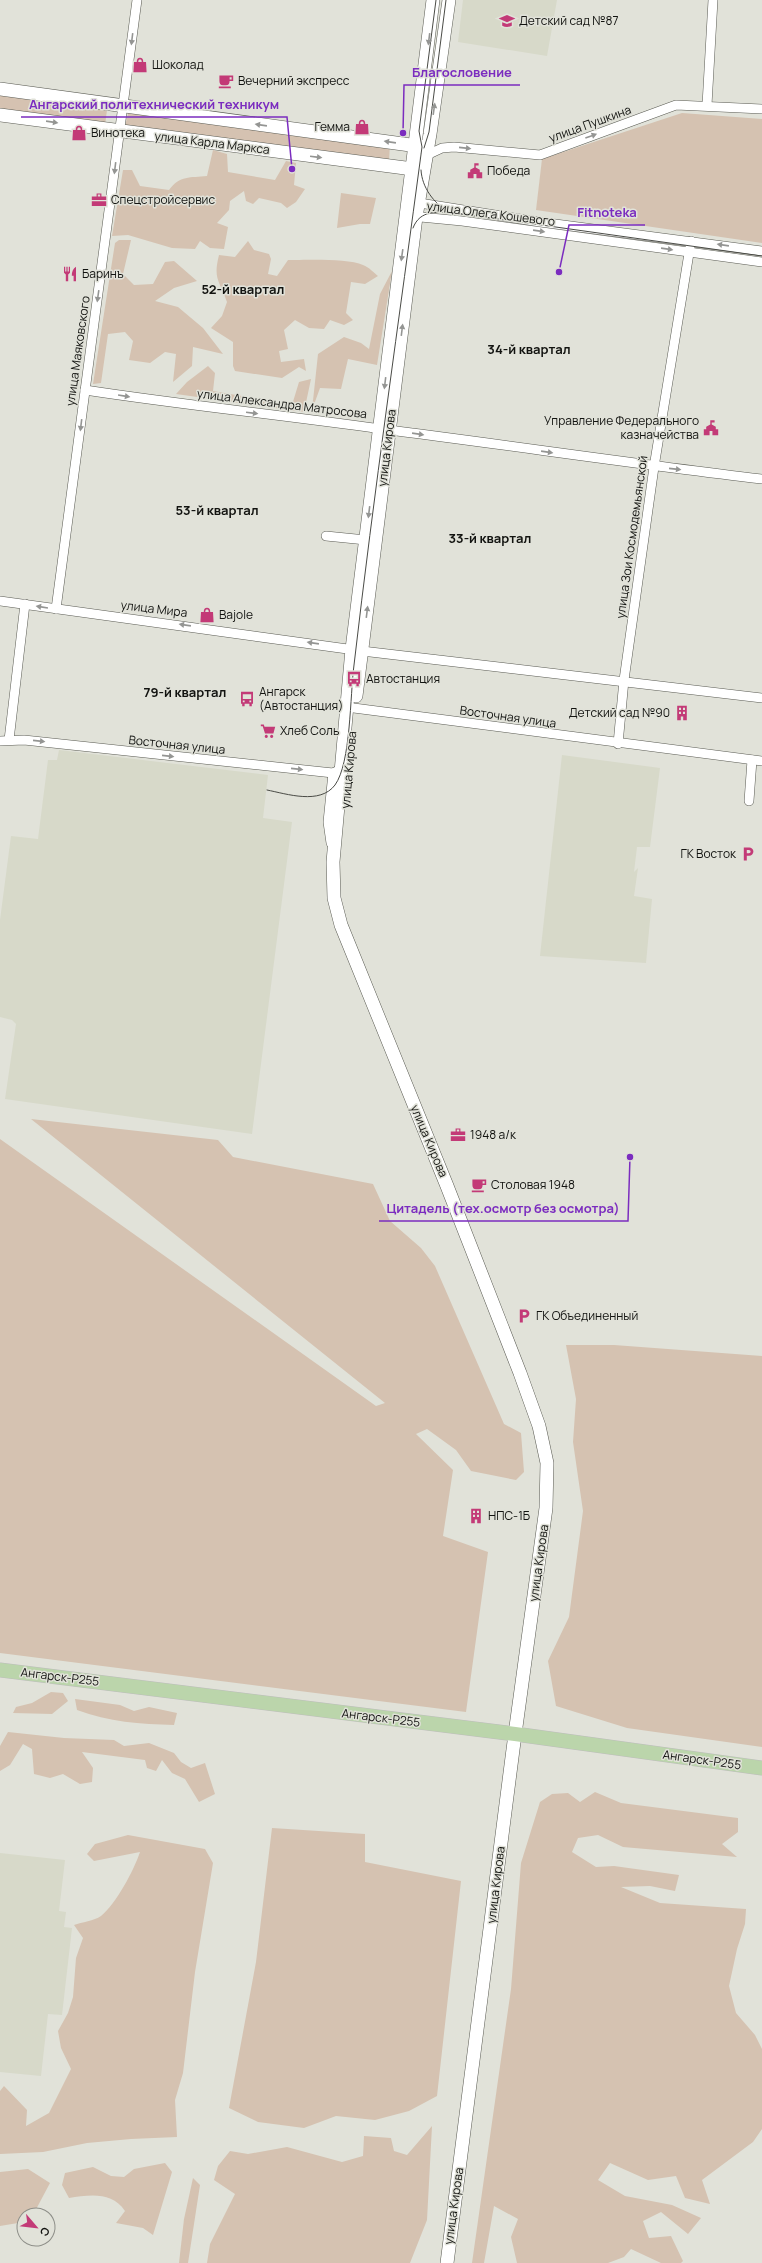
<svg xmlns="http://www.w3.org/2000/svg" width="762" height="2263" viewBox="0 0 762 2263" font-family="Manrope,sans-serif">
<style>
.built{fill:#d7d9c9}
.green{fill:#d5c2b1}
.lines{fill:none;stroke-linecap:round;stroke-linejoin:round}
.street-casing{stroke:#5a5b53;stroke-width:10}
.secondary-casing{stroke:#5a5b53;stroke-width:14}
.primary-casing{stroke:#bdbdbc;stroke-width:15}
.street{stroke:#fff;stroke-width:9}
.secondary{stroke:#fff;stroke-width:13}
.primary{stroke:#bbd5ab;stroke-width:14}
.tram{stroke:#4a4b46;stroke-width:1}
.oneway{fill:#949593}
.labels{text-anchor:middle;stroke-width:3;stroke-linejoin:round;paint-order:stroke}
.poi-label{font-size:12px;fill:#121310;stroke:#e1e2d9;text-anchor:start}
.street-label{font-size:12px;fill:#121310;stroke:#e1e2d9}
.neighbourhood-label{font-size:13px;font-weight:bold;fill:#121310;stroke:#e1e2d9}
.leader{fill:none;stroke:#7b2cbf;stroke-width:1.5}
.callout-dot{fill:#7b2cbf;stroke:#e1e2d9;stroke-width:1.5}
.callout-label{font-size:13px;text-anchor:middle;font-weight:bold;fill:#7b2cbf;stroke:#e1e2d9;stroke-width:3;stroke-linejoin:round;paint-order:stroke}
</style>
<rect width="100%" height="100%" fill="#e1e2d9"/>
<g class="built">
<path d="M463 0H557L547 56 458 42Z"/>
<path d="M59 750 268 775 263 818 292 822 252 1134 5 1099 16 1024 12 1020 0 1017V920L11 836 38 839 48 760H57Z"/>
<path d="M562 755 660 768 650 847H637L634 872 638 868 634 896 652 899 646 963 540 956Z"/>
<path d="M0 1853 65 1860 59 1911 66 1912 64 1927 72 1928 62 2015 48 2014 41 2076 0 2072Z"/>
</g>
<g class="green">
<path d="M0 95 107 110 105 125 0 110Z"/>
<path d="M129 110 390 144 389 161 125 126Z"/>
<path d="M682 113 762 119V243L536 210 542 159Z"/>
<path d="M213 150 227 154 228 172 275 180 286 161 296 163 294 185 305 189 296 202 287 208 281 203 259 198 253 204 246 201 244 191 230 201 229 210 217 223 228 227 224 249 210 248 200 241 195 249 172 248 128 235 112 236 123 170H132L140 186 169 190C180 175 190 178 207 176Z"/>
<path d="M341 193 376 198 370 224H360L337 228Z"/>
<path d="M119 240H131L123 274 134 285 153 284 165 262 174 261 197 281 174 288 155 301 178 307 203 328 223 354 193 347 192 366 173 382 176 354 165 352 150 363 129 360 133 341 125 332 108 334 101 383 93 384 115 243Z"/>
<path d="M248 241 254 250 269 254 271 259 268 274 277 276 288 260C306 260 348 258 363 265 369 267 374 273 378 276L365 284 351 282 346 313 353 320 344 325 330 320 324 329 309 328 295 320 284 330 288 349 279 351 281 362 304 359 306 371 299 367 282 378 235 371 233 366V342L211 328 222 316 227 302C219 280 213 279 219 255L235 257Z"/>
<path d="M392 271 377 365 348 359 341 389 320 388 312 410 318 354 344 337 361 343 369 349 380 294Z"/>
<path d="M208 366 215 373 213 391 292 405 299 382 311 379 304 412 176 394 187 382Z"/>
<path d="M31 1119 218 1140 233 1157 373 1184 390 1221 421 1248 435 1266 504 1424 521 1433 524 1472 516 1480 471 1471 456 1450 427 1429 416 1434 453 1470 443 1536 488 1552 466 1712 0 1653V1139L376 1406 385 1403Z"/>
<path d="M566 1345H614L762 1356V1747L627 1728 556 1706 548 1661 569 1617 583 1511 573 1442 576 1399Z"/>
<path d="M51 1692 63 1693 68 1701 52 1714 13 1713 16 1707 32 1703Z"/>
<path d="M75 1699 120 1705 134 1711 149 1707 177 1713 174 1725C140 1724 109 1722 77 1710Z"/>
<path d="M8 1732 64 1738 114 1740 124 1746 149 1743 174 1753 181 1762 191 1768 205 1763 215 1794 199 1802 185 1779 172 1773 162 1760 156 1771 147 1768 145 1760 82 1752 93 1768 92 1782 80 1784 63 1774 50 1778 34 1774 32 1749 23 1744 10 1765 0 1771V1746Z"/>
<path d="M595 1792 621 1803 738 1818V1832L722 1844 737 1857 623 1847 598 1835 578 1838 572 1852 596 1867 614 1866 679 1875 675 1891 650 1886 621 1887 660 1903 746 1909 745 1924 737 1949 729 1986 736 2013 755 2035 762 2049V2129L753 2142 702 2180 710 2204 685 2198 676 2176 648 2180 610 2163 598 2180 625 2196 672 2205 701 2218 688 2234 661 2212 643 2221 649 2238 671 2236 683 2261 681 2263H661L631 2249 624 2257 608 2263H517L511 2237 518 2219 494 2206 484 2263H472L511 1989 521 1863 540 1802 552 1794 568 1793 580 1802Z"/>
<path d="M272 1828 365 1834V1862L461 1881 437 2096 409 2111 375 2120 336 2116 304 2128 258 2122 229 2108 256 1962Z"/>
<path d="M128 1835 205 1849 213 1863 195 1972 183 2073 175 2100 177 2137 131 2139 87 2143 43 2152 0 2154V2091L4 2086 27 2110 26 2126 49 2113 71 2069 61 2048 58 2031 68 2013 73 1997 76 1958 83 1938 74 1925C82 1922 94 1921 101 1916 116 1904 134 1870 140 1852L94 1861 87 1854 95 1844Z"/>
<path d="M432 2126 427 2220 410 2263H207L210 2244 235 2194 214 2180 218 2166 230 2151 248 2154 287 2147 342 2162 363 2156 364 2136 391 2138 394 2151 407 2155Z"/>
<path d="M165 2163 172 2172 153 2235 143 2228 116 2223 125 2211C112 2191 89 2195 69 2198L62 2185 65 2173 93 2167 111 2176 124 2177 134 2169Z"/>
<path d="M28 2169 50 2183 33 2215H24V2222L0 2226V2172Z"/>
<path d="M193 2178 200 2185 188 2263H179L184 2219Z"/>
</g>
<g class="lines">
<g class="street-casing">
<g id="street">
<path d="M707 105 713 0"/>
<path d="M427 155 442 148 454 147 540 155 676 105 762 109"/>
<path d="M413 202 540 222 762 251"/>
<path d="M410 216 462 221 762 262"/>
<path d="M85 390C183 405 282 415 381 429 508 445 635 464 762 479"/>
<path d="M326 536 366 540"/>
<path d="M0 601 362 651 762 698"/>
<path d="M56 609 137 0"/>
<path d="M346 707 762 761"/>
<path d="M9 740 25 604"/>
<path d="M0 741 24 740 333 773 349 765"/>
<path d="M618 744 624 680 654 467 691 241"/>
<path d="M749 801 752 760"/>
<path d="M331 843 328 822 333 773"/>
</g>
</g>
<g class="secondary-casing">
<g id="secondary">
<path d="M433 0 352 649 333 862 334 898 341 925 447 1186 520 1373 539 1426 547 1463 546 1508 515 1734 447 2263"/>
<path d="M0 89 425 147"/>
<path d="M0 115 390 166 413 169 421 168"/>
<path d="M356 696 416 217 430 134 449 0"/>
</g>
</g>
<g class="primary-casing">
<path id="primary" d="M0 1670 515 1734 762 1768"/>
</g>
<use href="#street" class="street"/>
<use href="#secondary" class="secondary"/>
<use href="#primary" class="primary"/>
<g class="tram">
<path d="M424 148 429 132 446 0"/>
<path d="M421 170C422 188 434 203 448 212"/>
<path d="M413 228C420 209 438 212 456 213L762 256"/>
<path d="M267 790C287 794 320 805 335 785 351 763 350 695 354 665 374 492 399 320 422 147L419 131 436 0"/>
</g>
</g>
<defs><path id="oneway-solid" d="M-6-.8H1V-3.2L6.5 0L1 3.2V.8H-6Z"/></defs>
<g class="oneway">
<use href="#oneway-solid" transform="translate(132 39) rotate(97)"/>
<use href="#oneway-solid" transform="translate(429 39) rotate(97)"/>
<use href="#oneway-solid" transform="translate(434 109) rotate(-82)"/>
<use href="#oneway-solid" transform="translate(52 122) rotate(8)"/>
<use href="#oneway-solid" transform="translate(261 125) rotate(-172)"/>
<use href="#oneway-solid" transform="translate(591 136) rotate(-20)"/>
<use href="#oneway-solid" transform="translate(390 142) rotate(-172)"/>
<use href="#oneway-solid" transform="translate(465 148) rotate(6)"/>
<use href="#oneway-solid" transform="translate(316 157) rotate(7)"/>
<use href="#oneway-solid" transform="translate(115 168) rotate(97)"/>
<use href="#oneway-solid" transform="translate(539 231) rotate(8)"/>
<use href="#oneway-solid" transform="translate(723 245) rotate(-172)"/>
<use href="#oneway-solid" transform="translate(667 249) rotate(8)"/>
<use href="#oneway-solid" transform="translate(402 255) rotate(98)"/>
<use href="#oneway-solid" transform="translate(98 296) rotate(98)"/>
<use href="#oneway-solid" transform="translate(402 330) rotate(-83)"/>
<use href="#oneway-solid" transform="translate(385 383) rotate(97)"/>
<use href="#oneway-solid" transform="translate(124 396) rotate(9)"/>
<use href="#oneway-solid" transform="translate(252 413) rotate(7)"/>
<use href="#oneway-solid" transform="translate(81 425) rotate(97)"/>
<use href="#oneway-solid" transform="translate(418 434) rotate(8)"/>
<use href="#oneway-solid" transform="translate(547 452) rotate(8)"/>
<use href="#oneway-solid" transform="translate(675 469) rotate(6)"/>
<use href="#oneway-solid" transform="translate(369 512) rotate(97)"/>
<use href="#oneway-solid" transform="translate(42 607) rotate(-171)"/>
<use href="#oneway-solid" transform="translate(367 612) rotate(-83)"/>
<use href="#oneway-solid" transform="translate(185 625) rotate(-172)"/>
<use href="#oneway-solid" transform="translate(313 643) rotate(-172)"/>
<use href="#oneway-solid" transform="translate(39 741) rotate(6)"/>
<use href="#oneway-solid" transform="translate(168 756) rotate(6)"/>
<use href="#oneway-solid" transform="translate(297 769) rotate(6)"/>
</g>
<defs>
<g id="school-bare" transform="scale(1.2)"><path d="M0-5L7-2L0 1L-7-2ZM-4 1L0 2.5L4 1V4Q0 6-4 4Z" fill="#c33a77" stroke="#e1e2d9" stroke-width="2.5" paint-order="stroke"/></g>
<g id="shop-bare" transform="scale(1.2)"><path d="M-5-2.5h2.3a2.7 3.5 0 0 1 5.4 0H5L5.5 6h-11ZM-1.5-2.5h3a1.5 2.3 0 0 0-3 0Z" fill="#c33a77" stroke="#e1e2d9" stroke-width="2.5" paint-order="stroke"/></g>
<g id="cafe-bare" transform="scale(1.2)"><path d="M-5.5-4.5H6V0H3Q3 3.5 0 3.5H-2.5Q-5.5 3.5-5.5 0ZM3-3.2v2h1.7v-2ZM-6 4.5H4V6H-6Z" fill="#c33a77" stroke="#e1e2d9" stroke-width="2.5" paint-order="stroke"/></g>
<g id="civic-bare" transform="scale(1.2)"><path d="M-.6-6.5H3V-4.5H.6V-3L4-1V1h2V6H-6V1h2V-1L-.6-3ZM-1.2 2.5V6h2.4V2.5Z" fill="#c33a77" stroke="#e1e2d9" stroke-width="2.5" paint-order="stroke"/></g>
<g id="office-bare" transform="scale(1.2)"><path d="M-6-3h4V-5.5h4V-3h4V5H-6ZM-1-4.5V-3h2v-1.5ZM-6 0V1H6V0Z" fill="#c33a77" stroke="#e1e2d9" stroke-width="2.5" paint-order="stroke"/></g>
<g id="restaurant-bare" transform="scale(1.2)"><path d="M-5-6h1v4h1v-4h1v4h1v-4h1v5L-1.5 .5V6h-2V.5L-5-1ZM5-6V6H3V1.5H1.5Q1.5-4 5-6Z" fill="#c33a77" stroke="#e1e2d9" stroke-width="2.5" paint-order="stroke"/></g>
<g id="bus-bare" transform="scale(1.2)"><path d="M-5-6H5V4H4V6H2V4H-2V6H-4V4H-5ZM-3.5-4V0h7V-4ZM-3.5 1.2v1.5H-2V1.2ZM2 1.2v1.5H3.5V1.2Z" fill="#c33a77" stroke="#e1e2d9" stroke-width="2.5" paint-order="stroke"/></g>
<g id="building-bare" transform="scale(1.2)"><path d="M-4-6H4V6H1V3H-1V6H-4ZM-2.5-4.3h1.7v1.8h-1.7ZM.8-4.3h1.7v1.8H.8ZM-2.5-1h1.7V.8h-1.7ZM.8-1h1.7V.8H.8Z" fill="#c33a77" stroke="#e1e2d9" stroke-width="2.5" paint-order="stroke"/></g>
<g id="supermarket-bare" transform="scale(1.2)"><path d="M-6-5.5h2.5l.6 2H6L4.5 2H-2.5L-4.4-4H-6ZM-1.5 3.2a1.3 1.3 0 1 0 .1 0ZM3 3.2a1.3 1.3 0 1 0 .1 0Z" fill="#c33a77" stroke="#e1e2d9" stroke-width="2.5" paint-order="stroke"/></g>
<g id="parking-bare" transform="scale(1.2)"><path d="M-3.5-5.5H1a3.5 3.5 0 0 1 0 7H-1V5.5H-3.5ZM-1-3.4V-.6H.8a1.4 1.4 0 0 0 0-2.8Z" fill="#c33a77" stroke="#e1e2d9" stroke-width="2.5" paint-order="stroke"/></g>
</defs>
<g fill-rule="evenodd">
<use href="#school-bare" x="507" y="21"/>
<use href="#shop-bare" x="140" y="65"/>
<use href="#cafe-bare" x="226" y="81"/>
<use href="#shop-bare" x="362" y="127"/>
<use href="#shop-bare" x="79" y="133"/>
<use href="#civic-bare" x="475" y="171"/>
<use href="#office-bare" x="99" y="200"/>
<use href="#restaurant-bare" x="70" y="274"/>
<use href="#civic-bare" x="711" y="428"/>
<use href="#shop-bare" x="207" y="615"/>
<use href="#bus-bare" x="354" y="679"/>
<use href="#bus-bare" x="247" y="699"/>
<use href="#building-bare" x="682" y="713"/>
<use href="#supermarket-bare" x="268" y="731"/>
<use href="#parking-bare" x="748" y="854"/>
<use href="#office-bare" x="458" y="1135"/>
<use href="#cafe-bare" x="479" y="1185"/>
<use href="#parking-bare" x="524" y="1316"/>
<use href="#building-bare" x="476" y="1516"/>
</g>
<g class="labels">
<g class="poi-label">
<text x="519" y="25">Детский сад №87</text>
<text x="152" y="69">Шоколад</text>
<text x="238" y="85">Вечерний экспресс</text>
<text x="350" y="131" text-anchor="end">Гемма</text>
<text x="91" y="137">Винотека</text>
<text x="487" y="175">Победа</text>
<text x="111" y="204">Спецстройсервис</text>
<text x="82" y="278">Баринъ</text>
<text x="699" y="425" text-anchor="end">Управление Федерального<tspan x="699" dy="14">казначейства</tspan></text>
<text x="219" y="619">Bajole</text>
<text x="366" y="683">Автостанция</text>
<text x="259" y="696">Ангарск<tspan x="259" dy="14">(Автостанция)</tspan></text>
<text x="670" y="717" text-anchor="end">Детский сад №90</text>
<text x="280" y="735">Хлеб Соль</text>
<text x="736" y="858" text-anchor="end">ГК Восток</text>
<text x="470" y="1139">1948 а/к</text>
<text x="491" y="1189">Столовая 1948</text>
<text x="536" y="1320">ГК Объединенный</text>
<text x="488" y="1520">НПС-1Б</text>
</g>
<g class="street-label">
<text transform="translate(590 124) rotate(-20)" y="4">улица Пушкина</text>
<text transform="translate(212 143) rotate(7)" y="4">улица Карла Маркса</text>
<text transform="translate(491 214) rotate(7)" y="4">улица Олега Кошевого</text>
<text transform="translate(78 351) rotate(-82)" y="4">улица Маяковского</text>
<text transform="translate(282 404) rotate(7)" y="4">улица Александра Матросова</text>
<text transform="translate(387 448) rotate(-83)" y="4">улица Кирова</text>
<text transform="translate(632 537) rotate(-82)" y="4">улица Зои Космодемьянской</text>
<text transform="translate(154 609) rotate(7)" y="4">улица Мира</text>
<text transform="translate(508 717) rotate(8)" y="4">Восточная улица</text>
<text transform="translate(177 745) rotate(6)" y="4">Восточная улица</text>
<text transform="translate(349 770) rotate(-85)" y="4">улица Кирова</text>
<text transform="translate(429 1141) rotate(67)" y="4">улица Кирова</text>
<text transform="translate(539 1563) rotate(-82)" y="4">улица Кирова</text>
<text transform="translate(60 1677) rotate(7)" y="4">Ангарск-Р255</text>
<text transform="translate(381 1718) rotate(7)" y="4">Ангарск-Р255</text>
<text transform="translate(702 1760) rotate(8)" y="4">Ангарск-Р255</text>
<text transform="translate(496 1885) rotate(-83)" y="4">улица Кирова</text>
<text transform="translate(454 2206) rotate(-82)" y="4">улица Кирова</text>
</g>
<g class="neighbourhood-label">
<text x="243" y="294">52-й квартал</text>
<text x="529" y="354">34-й квартал</text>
<text x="217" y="515">53-й квартал</text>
<text x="490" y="543">33-й квартал</text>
<text x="185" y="697">79-й квартал</text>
</g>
</g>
<path class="leader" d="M403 133L404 85H520M292 169L287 117H21M559 272L569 225H645M630 1157L628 1221H379"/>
<g class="callout-dot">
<circle cx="403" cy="133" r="4"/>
<circle cx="292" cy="169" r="4"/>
<circle cx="559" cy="272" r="4"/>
<circle cx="630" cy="1157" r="4"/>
</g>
<g class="callout-label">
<text x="462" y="77">Благословение</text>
<text x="154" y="109">Ангарский политехнический техникум</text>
<text x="607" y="217">Fitnoteka</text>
<text x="503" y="1213">Цитадель (тех.осмотр без осмотра)</text>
</g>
<g transform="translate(36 2227) rotate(118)"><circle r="19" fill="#e1e2d9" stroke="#8e8f89"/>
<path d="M0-3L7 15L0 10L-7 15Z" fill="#c33a77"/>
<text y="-6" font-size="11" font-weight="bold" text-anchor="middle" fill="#121310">С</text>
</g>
</svg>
